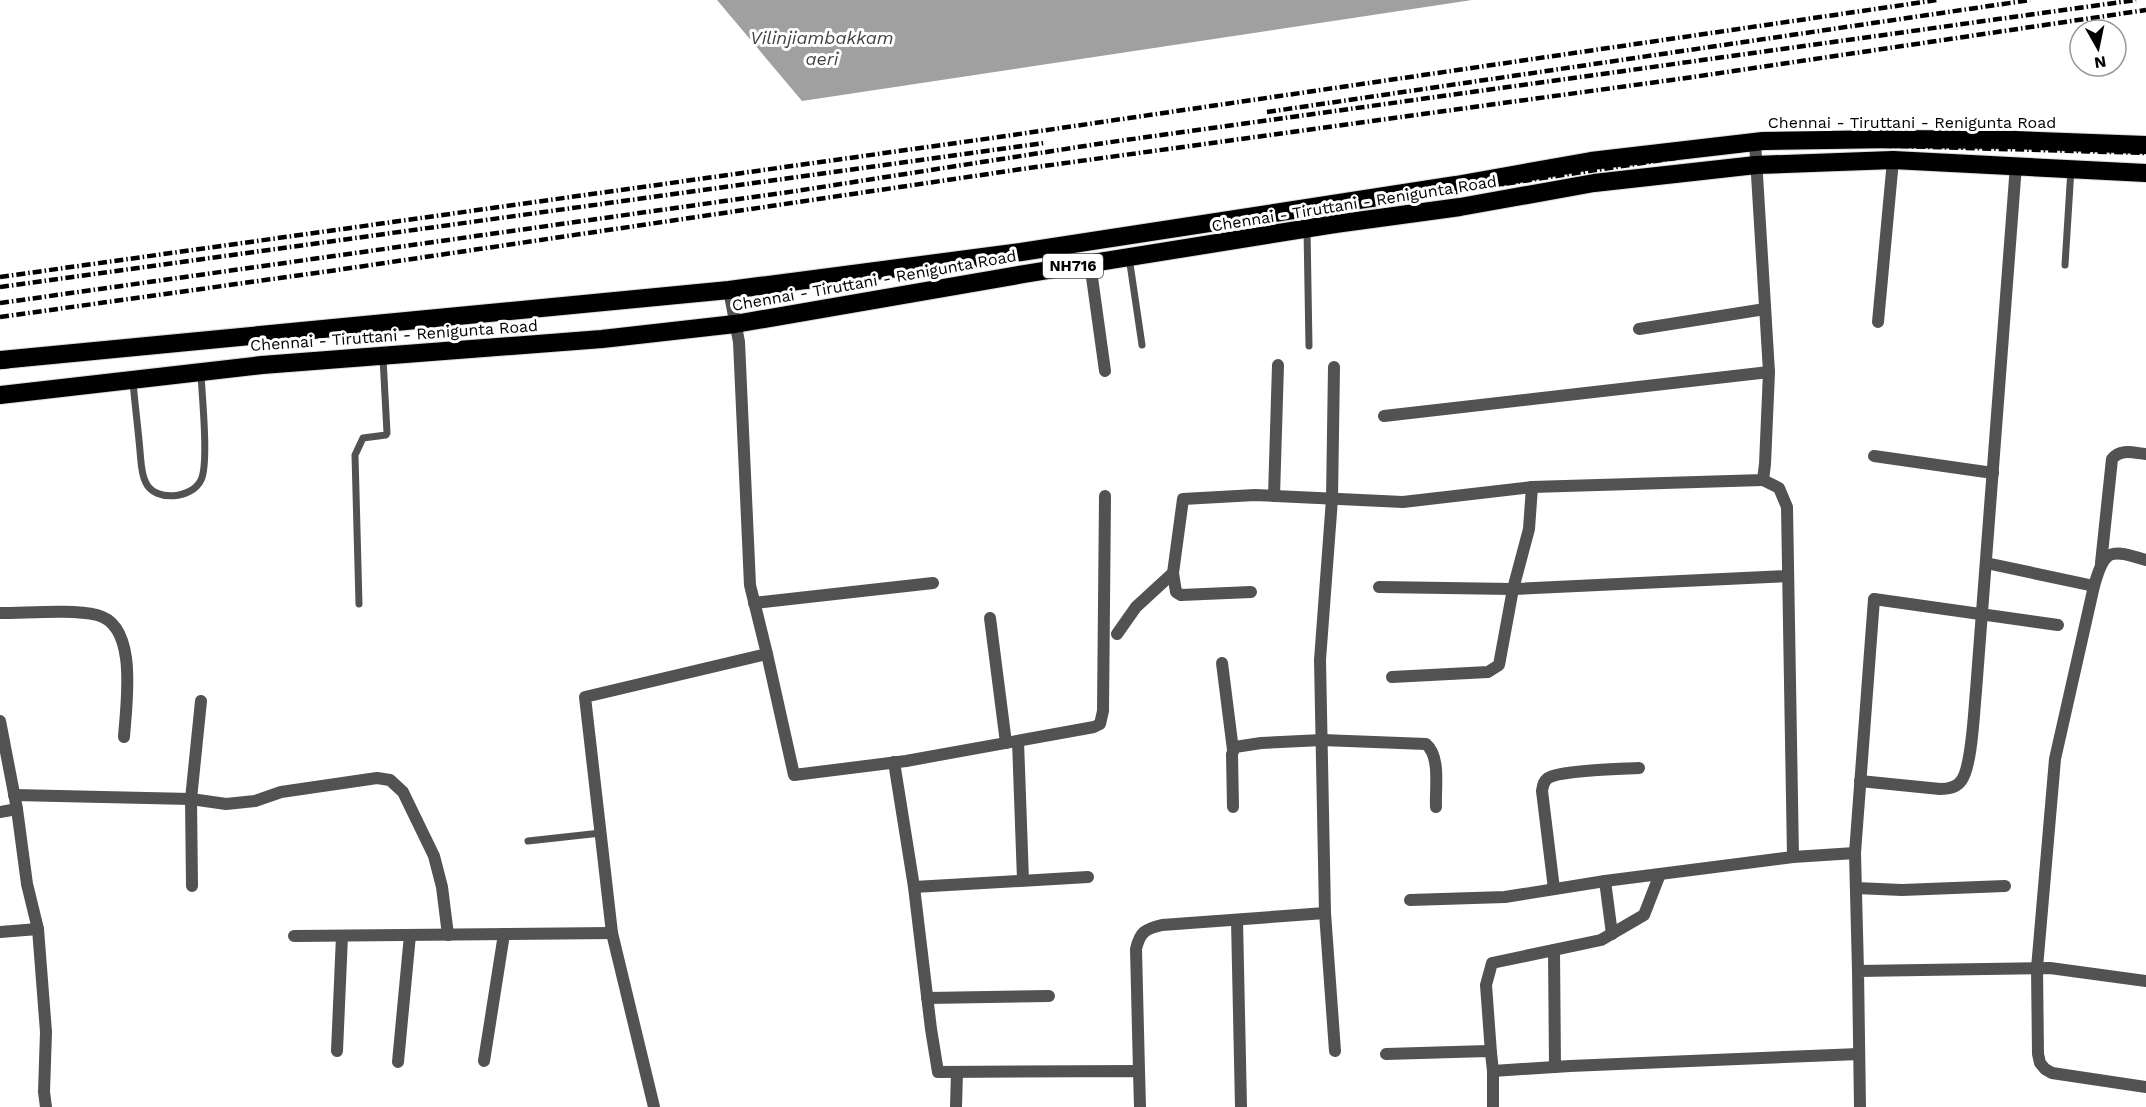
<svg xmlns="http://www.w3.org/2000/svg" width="2146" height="1107" viewBox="0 0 2146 1107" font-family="'Work Sans',sans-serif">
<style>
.water{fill:#a0a0a0}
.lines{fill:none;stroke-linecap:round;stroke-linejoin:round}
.highway-casing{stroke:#dbdbdb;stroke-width:20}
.lane{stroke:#525252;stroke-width:7}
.street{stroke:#525252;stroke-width:12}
.highway{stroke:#000;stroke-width:18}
.rail{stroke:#000;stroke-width:4.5;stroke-dasharray:9 3 1.5 3;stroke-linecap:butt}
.labels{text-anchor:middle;stroke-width:6;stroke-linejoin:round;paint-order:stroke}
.shield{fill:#fff;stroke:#4c4c4c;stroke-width:1.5}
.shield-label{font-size:15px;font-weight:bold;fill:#000}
.street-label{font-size:16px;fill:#000;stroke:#fff}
.water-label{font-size:18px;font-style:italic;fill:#414141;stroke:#fff}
</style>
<rect width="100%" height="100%" fill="#fff"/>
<path class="water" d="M717 0H1472L802 101Z"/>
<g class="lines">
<g class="highway-casing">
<g id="highway">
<path d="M0 360 729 290 1021 252 1456 185 1591 161 1763 141 1893 139 2015 140 2146 145"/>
<path d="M0 395 262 365 602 339 735 324 1024 274 1335 224 1460 207 1594 183 1756 165 1893 160 2146 173"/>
</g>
</g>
<g class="lane">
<path d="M1307 229 1309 346"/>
<path d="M1129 257 1142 345"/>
<path d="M2065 265 2071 169"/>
<path d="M133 382C135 405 138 428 140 451 141 461 141 474 146 483 155 502 192 499 201 480 209 464 202 396 201 374"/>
<path d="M359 604 355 455 363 438 386 435 387 433 383 358"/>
<path d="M528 841 601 833"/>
</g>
<g class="street">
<path d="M1090 263 1105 371"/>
<path d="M1878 322 1893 160"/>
<path d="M1639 329 1765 309"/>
<path d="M1334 367 1332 499 1320 660 1325 913 1335 1051"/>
<path d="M1384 416 1769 372"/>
<path d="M1874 456 1993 473"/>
<path d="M1274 496 1278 365"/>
<path d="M2146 560C2110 549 2105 548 2094 586L2055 759 2037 968 2038 1054 2040 1063 2045 1069 2052 1073 2146 1087"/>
<path d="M1986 563 2094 586"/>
<path d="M2101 563 2112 459C2121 448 2134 453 2146 454"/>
<path d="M1379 587 1513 589 1788 576"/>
<path d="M1251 592 1181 595 1176 592 1173 573 1183 499 1255 495 1403 502 1532 487 1763 480 1765 464 1769 372 1755 142"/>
<path d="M754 603 933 583"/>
<path d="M0 613C28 613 72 609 97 615 139 625 126 705 124 737"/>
<path d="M990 618 1006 743"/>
<path d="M1117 634 1136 607 1173 573"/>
<path d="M767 654 794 775 906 761 1094 727 1100 724 1103 711 1105 496"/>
<path d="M1222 663 1233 750"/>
<path d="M1392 677 1488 672 1499 665 1513 589 1529 529 1532 487"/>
<path d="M0 721 17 809 27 884 38 929 46 1032 44 1092 46 1107"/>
<path d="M1018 741 1023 880"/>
<path d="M894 762 914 887 931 1029 938 1072 1139 1071 1140 1107"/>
<path d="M1860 781 1940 789C1948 789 1956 788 1961 781 1972 768 1974 710 1976 691L2016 165"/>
<path d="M14 795 191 799 226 804 255 801 281 792 377 778 390 780 403 792 434 856 442 887 448 935"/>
<path d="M1233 807 1232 754 1235 747 1261 743 1322 740 1426 744C1441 757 1435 788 1436 807"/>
<path d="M0 812 17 809"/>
<path d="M1855 853 1874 599 2058 625"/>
<path d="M1793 857 1855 853 1858 971"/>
<path d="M1605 881 1612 934"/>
<path d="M192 886 191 799 201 701"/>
<path d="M914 887 1088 877"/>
<path d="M1856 888 1902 890 2005 886"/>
<path d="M1554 889 1542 791C1543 786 1543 782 1548 778 1561 770 1621 769 1639 768"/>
<path d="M1410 900 1505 897 1605 881 1793 857 1787 507 1779 488 1763 480"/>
<path d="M1237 920 1241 1107"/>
<path d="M0 932 38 929"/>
<path d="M294 936 612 933"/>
<path d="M1554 950 1555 1067"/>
<path d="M927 998 1049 996"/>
<path d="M337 1051 342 936"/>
<path d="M1491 1053 1486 985 1492 963 1601 940 1644 915 1660 874"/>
<path d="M1386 1054 1488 1051 1491 1053 1493 1071V1107"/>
<path d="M484 1061 504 934"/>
<path d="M398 1062 410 935"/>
<path d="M1139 1071 1136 949C1140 932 1145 929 1162 925L1325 913"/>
<path d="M1493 1071 1570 1066 1859 1054"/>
<path d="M654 1107 612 933 585 697 767 654 750 585 739 342 729 290"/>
<path d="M956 1107 957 1072"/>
<path d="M1860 1107 1858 971 2050 968 2146 981"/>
</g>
<use href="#highway" class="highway"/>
<g class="rail">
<path d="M1267 112 2030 0"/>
<path d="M0 277 999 137 1937 0"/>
<path d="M0 287 1044 143"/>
<path d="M0 303 796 191 1104 143 2136 0"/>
<path d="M0 317 337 270 1022 169 1693 77 2146 10"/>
<path d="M0 367 73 358 751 294 1007 259 1702 154 1766 147 1860 145 2146 153"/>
</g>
</g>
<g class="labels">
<rect class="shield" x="1043" y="254" width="60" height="24" rx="4.5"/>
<g class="shield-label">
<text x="1073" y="271">NH716</text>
</g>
<g class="street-label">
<text x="1912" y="128">Chennai - Tiruttani - Renigunta Road</text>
<text transform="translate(1354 203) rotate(-9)" y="6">Chennai - Tiruttani - Renigunta Road</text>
<text transform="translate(874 280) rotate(-10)" y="6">Chennai - Tiruttani - Renigunta Road</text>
<text transform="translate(394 335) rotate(-4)" y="6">Chennai - Tiruttani - Renigunta Road</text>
</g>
<g class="water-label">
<text x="822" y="44">Vilinjiambakkam<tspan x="822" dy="21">aeri</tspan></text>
</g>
</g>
<g transform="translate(2098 48) rotate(171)"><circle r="28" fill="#ffffff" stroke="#999999" stroke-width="1.5"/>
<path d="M0-4.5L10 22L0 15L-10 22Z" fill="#000000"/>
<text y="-9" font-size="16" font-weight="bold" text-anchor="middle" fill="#000000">N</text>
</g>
</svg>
